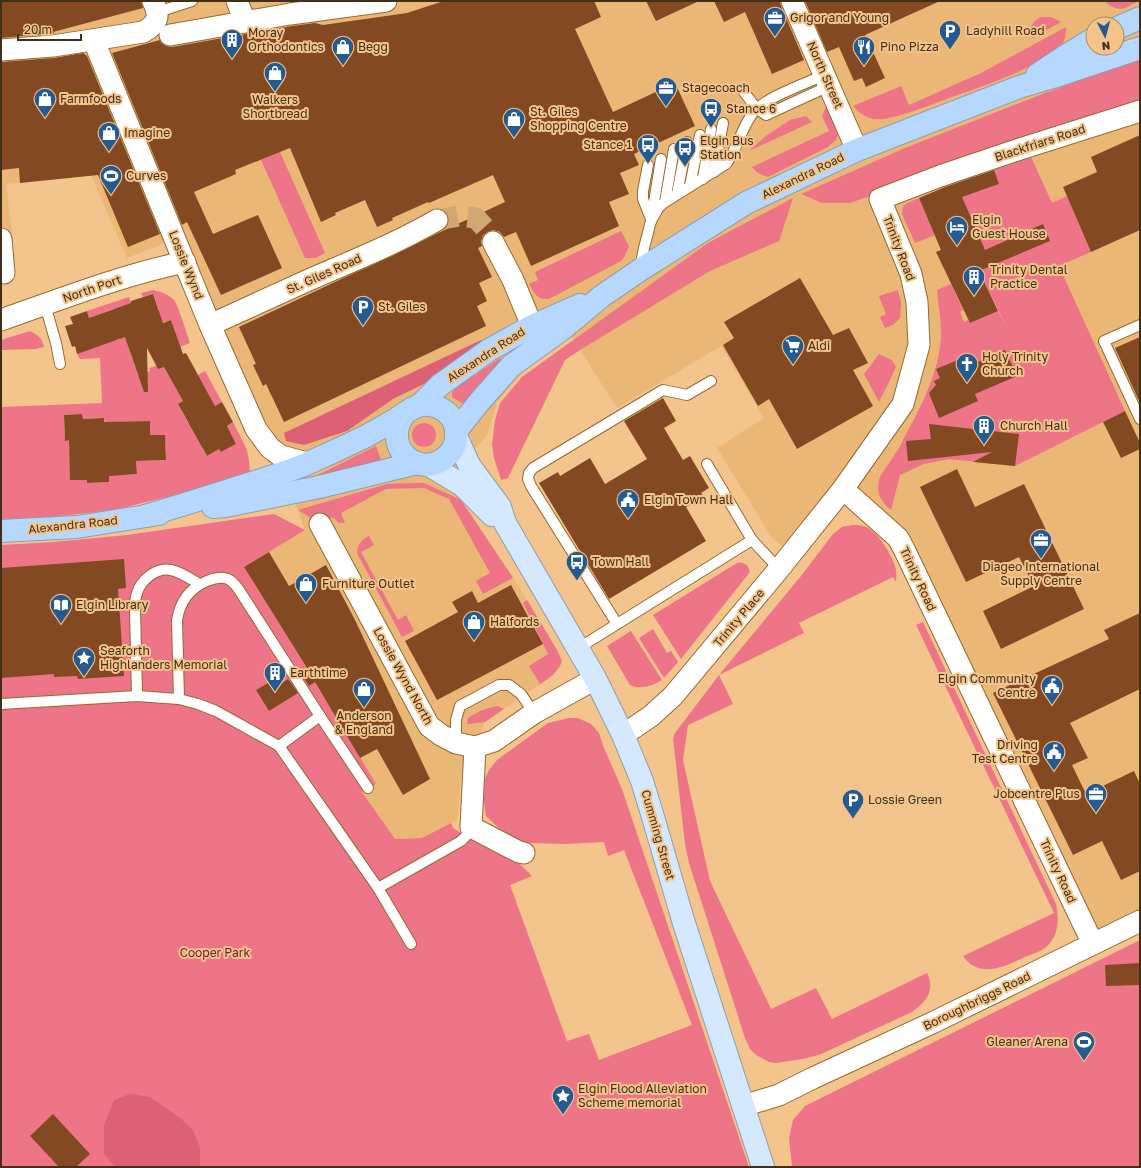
<svg xmlns="http://www.w3.org/2000/svg" width="1141" height="1168" viewBox="0 0 1141 1168" font-family="'Golos Text',sans-serif">
<style>
.built{fill:#eab777;fill-rule:evenodd}
.green{fill:#ee7588;fill-rule:evenodd}
.forest{fill:#dd6076}
.building{fill:#834923}
.lines{fill:none;stroke-linecap:round;stroke-linejoin:round}
.street-tunnel{stroke:#d0a775;stroke-width:21;stroke-dasharray:21 10;stroke-linecap:butt}
.lane-casing{stroke:#946a31;stroke-width:12}
.street-casing{stroke:#946a31;stroke-width:23}
.primary-casing{stroke:#8e9dae;stroke-width:24}
.highway-casing{stroke:#8e9dae;stroke-width:24}
.lane{stroke:#fff;stroke-width:10}
.street{stroke:#fff;stroke-width:21}
.primary{stroke:#d4e8fe;stroke-width:22}
.highway{stroke:#b7d8fe;stroke-width:22}
.labels{text-anchor:middle;stroke-width:4;stroke-linejoin:round;paint-order:stroke}
.poi-label{font-size:12px;fill:#422f18;stroke:#f3c58c;text-anchor:start}
.street-label{font-size:12px;fill:#422f18;stroke:#f3c58c}
.park-label{font-size:12px;fill:#6c1d2e;stroke:#f3c58c}
</style>
<rect width="100%" height="100%" fill="#f3c58c"/>
<path class="built" d="M1 1H1140V918L1094 940 900 535 847 489 905 405 914 302 906 384 790 552 772 538 717 448 764 418 721 346 617 408 570 334 523 372 497 402 487 435 464 460 461 500 515 580 557 650 562 661 559 668 552 676 485 722 460 784V796L457 820 422 838 395 839 362 792 375 784 299 655 244 567 305 530 298 510 262 430 183 236 127 258 91 175 6 184 15 258 3 260 1 256ZM1093 24H1117V48H1093ZM1067 197 1091 252 1059 266 1124 411 1064 442 1007 328 979 271 967 243Z"/>
<g class="green">
<path d="M1111 1H1138C1124 9 1121 13 1106 3Z"/>
<path d="M1041 17H1051L1061 22 1032 38C1029 28 1031 22 1041 17Z"/>
<path d="M1066 27C1066 37 1064 45 1056 52 1049 58 1040 60 1032 65 1006 79 977 88 949 98 933 104 889 122 873 119 865 117 858 112 853 106L901 86 909 105 981 73Z"/>
<path d="M1140 58V102L954 166 850 203H822L801 194 905 148 1045 93Z"/>
<path d="M827 104 838 134 836 140 828 147 768 177C762 175 756 173 752 167L829 131 822 116Z"/>
<path d="M806 116 812 122 749 151 766 136 790 120Z"/>
<path d="M280 152 325 253 316 258H305L261 160Z"/>
<path d="M1031 157 1052 203 1067 196 1091 252 1059 266 1125 411 1015 466 949 459 924 464 900 475 891 510C881 501 876 494 879 480 882 471 890 463 895 454 899 449 901 444 904 438 921 407 941 369 941 332 941 318 938 304 937 290L951 284 963 310 960 312 964 322 968 320 970 323 998 311 1007 328 979 271 948 200 973 189 969 177 973 176 980 191 999 184 993 169Z"/>
<path d="M793 198 779 241 710 271 580 350 565 360 508 478 501 480 494 458 492 444 495 420 500 403 522 377 708 243Z"/>
<path d="M919 198 935 235 915 243 902 214 903 207 907 203Z"/>
<path d="M621 231 629 246 625 256 621 261 549 299C537 300 534 293 529 284L538 280 535 272Z"/>
<path d="M153 290C161 292 168 294 174 300 178 305 187 334 190 343L180 347 171 320 151 326 159 310 153 294 143 297 141 293Z"/>
<path d="M898 290 901 303 900 318 893 325 885 328 880 317 886 314 879 296Z"/>
<path d="M129 297 137 319 130 352 138 375 150 371 149 368 160 365H163L183 401 178 404 188 423 193 420 207 445 202 448 207 456 219 449 221 452 236 444 227 426 233 422 247 450 249 461 250 473 200 489 114 510 51 517 1 519V407L102 403 100 358 80 359 77 354 110 334 113 341 120 339 113 309 89 318 87 311ZM82 414 83 419 104 418 109 482 87 483V480H71L69 440H65L64 415ZM149 421 150 435 162 445H166V460L136 461 137 474 115 475 113 422Z"/>
<path d="M30 331C39 336 41 337 44 347L36 349 1 350V340Z"/>
<path d="M879 354 892 360 896 367 888 384 879 402 864 374Z"/>
<path d="M500 358 502 362 478 385 466 402 462 403 452 397V393L454 389Z"/>
<path d="M205 371 222 402 215 406 198 375Z"/>
<circle cx="424" cy="435" r="12"/>
<path d="M376 446 381 460 338 476 314 477Z"/>
<path d="M412 483H424L461 500 513 578 483 594 476 581 490 573 449 499 424 488 386 489 341 513 345 523H339L334 518H311L298 510 387 484Z"/>
<path d="M274 514 305 530 244 567 299 655 376 784 362 792 395 839 422 838 451 823 453 828 461 833 517 861 532 876 510 885 567 1041 589 1034 599 1060 692 1025 624 850 608 856 604 842 564 844 532 843 521 842 506 835 486 816 483 797 484 781 489 770 497 760 548 723 569 718H578L591 724 599 733 604 748 622 789 749 1167H1V545L54 542 127 535Z"/>
<path d="M852 525C858 525 862 525 868 528 880 535 893 556 896 570 897 574 896 578 896 582L893 577 799 623 804 633 719 675 733 704 688 725 683 760 710 881 771 1009 816 988 832 1019 927 973C936 991 925 1003 912 1012L819 1055 803 1059 775 1063 769 1062 756 1055 750 1049 745 1038 689 863 685 844 673 738 675 733 719 675 801 576 833 534 842 527Z"/>
<path d="M369 536 374 545 361 552 398 620 406 615 414 631 402 637 357 553C358 544 361 540 369 536Z"/>
<path d="M737 563C744 562 748 564 750 572L681 659 653 615Z"/>
<path d="M527 600 557 650 562 661C558 672 550 678 540 684L529 666 548 654 523 603Z"/>
<path d="M923 622 1056 904C1059 919 1059 936 1046 947 1042 951 1033 954 1027 956 1006 966 980 980 963 956L1054 913 916 625Z"/>
<path d="M653 629 667 653 671 651 678 662 664 678 639 638Z"/>
<path d="M631 631 662 680C652 686 641 690 630 685L607 646Z"/>
<path d="M498 706 504 709 485 722 467 724 468 718C477 712 486 708 498 706Z"/>
<path d="M1140 940V1167H792L789 1138 793 1120 805 1106Z"/>
</g>
<g class="forest">
<path d="M481 340 485 343 444 374 393 399 347 431 304 445 286 441 284 433Z"/>
<path d="M130 1094 150 1097 179 1117 193 1130 200 1148V1167H115L104 1154V1125L114 1100Z"/>
</g>
<g class="building">
<path d="M1 1H141L143 8 53 32 55 33 1 38Z"/>
<path d="M444 1H594L601 17 575 29 613 112 675 83 695 126 634 154 639 165 620 173 629 194 609 202 619 226 531 266 516 232 504 237 500 232 493 230 487 232 483 235 481 241 482 246 478 248 492 277 479 283 487 301 477 306 486 326 284 422 266 384 263 386 253 365 256 364 239 327 337 281 392 256 436 234 505 202 493 175 429 203 428 202 392 218 393 220 377 227 365 200 335 213 336 215 321 222 290 148 235 170 236 174 194 192 213 234 258 215 282 268 221 295 187 222 182 225 112 53 160 40 161 43 166 46 172 47 292 26 315 23 323 25 407 13Z"/>
<path d="M646 1H699L656 21Z"/>
<path d="M714 1H780L781 6 804 60 772 74 745 12 724 22Z"/>
<path d="M805 1H940L865 35 885 78 866 87 862 78 854 81 839 47 827 52Z"/>
<path d="M83 53 87 56 160 234 128 247 98 175 20 183 19 168 1 170V62L54 58Z"/>
<path d="M1140 135V230L1091 252 1063 187 1097 172 1091 157Z"/>
<path d="M994 170 999 184 962 197 985 250 1043 224 1050 241 979 271 998 311 970 323 936 252 941 250 919 198 945 187Z"/>
<path d="M800 278 833 335 849 328 868 363 853 370 873 406 797 449 769 399 758 406 723 345 734 338 724 322Z"/>
<path d="M153 294 163 323 171 320 183 354 186 353 215 406 222 402 233 422 227 426 236 444 221 452 219 449 207 456 178 404 183 401 164 367 158 369 147 348 148 392H144L125 337 77 354 75 346 72 347 65 326 73 324 70 317 87 311 89 318 131 303V301Z"/>
<path d="M1140 337V403L1115 348Z"/>
<path d="M1005 350 1017 376 975 394 978 401 939 418 929 393 936 385 934 381 940 378 936 369 963 358 967 367Z"/>
<path d="M663 398 676 421 664 428 683 460 690 456 709 488 701 493 704 497 686 507 706 541 609 599 539 483 558 472 560 476 590 458 605 484 647 459 624 421Z"/>
<path d="M1125 411 1140 443V449L1121 458 1103 422Z"/>
<path d="M82 414 83 419 104 418V422L150 421V435H165L166 460 136 461 137 474 109 476V482L87 483V480H70L69 440 65 441 64 415Z"/>
<path d="M929 424 1019 434 1015 466 973 462 992 452 908 461 906 441 931 439Z"/>
<path d="M957 469 975 507 1024 484 1084 609 1001 649 983 611 1034 586 1019 557 966 582 920 487Z"/>
<path d="M269 552 289 586 326 565 355 620 430 779 403 795 377 749 360 758 315 682 309 686 300 672 307 668 244 567Z"/>
<path d="M124 559 126 588 118 589 124 676 78 679 77 676 54 677V674L1 678V568Z"/>
<path d="M511 585 543 644 437 700 405 641 458 612 452 602 472 591 478 603Z"/>
<path d="M1140 613V689L1070 723 1088 758 1072 765 1086 794 1134 771 1140 784V871L1121 880 1102 841 1073 855 993 693 1109 639 1104 630Z"/>
<path d="M288 679 298 693 269 711 256 690 272 681 276 687Z"/>
<path d="M1140 963V985L1106 986 1105 965Z"/>
<path d="M53 1114 90 1154 76 1167H59L30 1136Z"/>
</g>
<g class="lines">
<path class="street-tunnel" d="M437 220 459 216 476 218 485 228 493 242"/>
<g class="lane-casing">
<g id="lane">
<path d="M158 12 192 1"/>
<path d="M744 92 756 108 766 115 829 86"/>
<path d="M648 165 643 191V199L651 219"/>
<path d="M714 172 723 123"/>
<path d="M703 179 711 129"/>
<path d="M690 186 700 135"/>
<path d="M677 194 687 142"/>
<path d="M665 202 674 149"/>
<path d="M651 221 659 207 665 202 726 164C737 149 741 130 752 114 763 98 805 84 824 75"/>
<path d="M640 268 644 248 651 221 661 159"/>
<path d="M45 305 56 343 60 364"/>
<path d="M1140 325 1104 341 1140 419"/>
<path d="M707 464 752 540 779 569"/>
<path d="M617 624 531 486 528 479 529 473 533 468 663 390 687 395 711 381"/>
<path d="M577 649 752 540"/>
<path d="M137 696 135 609C135 604 135 598 137 593 141 580 156 567 171 570 181 572 191 579 199 584"/>
<path d="M179 699 177 620C180 602 190 588 207 581 214 578 221 576 228 579 234 582 238 588 241 593L320 716 279 746"/>
<path d="M1 704 137 696 179 699 198 704 216 711 279 746 378 888 411 944"/>
<path d="M320 716 368 788"/>
<path d="M456 743V720L460 706 499 685H509L521 694 534 713"/>
<path d="M378 888 461 841 467 835 471 827"/>
</g>
</g>
<g class="street-casing">
<g id="street">
<path d="M237 1 245 22"/>
<path d="M792 1 857 150"/>
<path d="M170 35 290 14 386 1"/>
<path d="M94 41 210 325 256 429 270 448 281 456 307 463"/>
<path d="M1 50 53 46 143 32C159 23 160 16 153 1"/>
<path d="M1 239 4 273"/>
<path d="M493 242 513 280 532 326"/>
<path d="M1 320C61 299 122 275 185 262"/>
<path d="M210 325C241 311 271 297 302 283 347 263 394 245 437 220"/>
<path d="M320 524 429 726 441 735 456 743 475 747 494 741 534 713 586 684 595 678"/>
<path d="M623 735 651 716 673 696 779 569 843 489"/>
<path d="M475 747 471 827 519 852 524 853"/>
<path d="M1093 944 904 549 898 538 843 489 903 404 919 345 917 302 911 274 880 199 940 176 1020 149 1140 111"/>
<path d="M743 1106 779 1095 813 1078 932 1023 1140 921"/>
</g>
</g>
<g class="primary-casing">
<g id="primary">
<path d="M456 436 469 465 500 507 505 523 595 678 623 735 642 781 653 817 683 920 763 1167"/>
<path d="M429 465 462 485 492 515"/>
</g>
</g>
<g class="highway-casing">
<g id="highway">
<path d="M1117 28 1140 18"/>
<path d="M1037 75 1067 55 1093 39"/>
<path d="M420 405 440 385 489 350 532 326 580 305"/>
<path d="M456 431 480 401 511 366 561 330 602 296 640 270 746 203 857 150 1019 87 1056 76 1140 48"/>
<path d="M213 507 226 506 319 487 417 463"/>
<path d="M145 516C183 505 220 493 258 481 274 475 291 471 306 464 328 454 349 445 370 434 381 428 393 421 404 414 410 410 414 406 422 405 438 403 455 414 456 431 457 441 454 450 447 456 421 481 379 448 405 413"/>
<path d="M1 531 77 527 159 514"/>
</g>
</g>
<use href="#lane" class="lane"/>
<use href="#street" class="street"/>
<use href="#primary" class="primary"/>
<use href="#highway" class="highway"/>
</g>
<defs>
<g id="office-pin" transform="scale(1.15)"><path d="M0 17L-7.5 6A9.5 9.5 0 1 1 7.5 6Z" fill="#235a92" stroke="#f3c58c"/><path d="M-6-3h4V-5.5h4V-3h4V5H-6ZM-1-4.5V-3h2v-1.5ZM-6 0V1H6V0Z" fill="#fff"/></g>
<g id="parking-pin" transform="scale(1.15)"><path d="M0 17L-7.5 6A9.5 9.5 0 1 1 7.5 6Z" fill="#235a92" stroke="#f3c58c"/><path d="M-3.5-5.5H1a3.5 3.5 0 0 1 0 7H-1V5.5H-3.5ZM-1-3.4V-.6H.8a1.4 1.4 0 0 0 0-2.8Z" fill="#fff"/></g>
<g id="building-pin" transform="scale(1.15)"><path d="M0 17L-7.5 6A9.5 9.5 0 1 1 7.5 6Z" fill="#235a92" stroke="#f3c58c"/><path d="M-4-6H4V6H1V3H-1V6H-4ZM-2.5-4.3h1.7v1.8h-1.7ZM.8-4.3h1.7v1.8H.8ZM-2.5-1h1.7V.8h-1.7ZM.8-1h1.7V.8H.8Z" fill="#fff"/></g>
<g id="shop-pin" transform="scale(1.15)"><path d="M0 17L-7.5 6A9.5 9.5 0 1 1 7.5 6Z" fill="#235a92" stroke="#f3c58c"/><path d="M-5-2.5h2.3a2.7 3.5 0 0 1 5.4 0H5L5.5 6h-11ZM-1.5-2.5h3a1.5 2.3 0 0 0-3 0Z" fill="#fff"/></g>
<g id="restaurant-pin" transform="scale(1.15)"><path d="M0 17L-7.5 6A9.5 9.5 0 1 1 7.5 6Z" fill="#235a92" stroke="#f3c58c"/><path d="M-5-6h1v4h1v-4h1v4h1v-4h1v5L-1.5 .5V6h-2V.5L-5-1ZM5-6V6H3V1.5H1.5Q1.5-4 5-6Z" fill="#fff"/></g>
<g id="bus-pin" transform="scale(1.15)"><path d="M0 17L-7.5 6A9.5 9.5 0 1 1 7.5 6Z" fill="#235a92" stroke="#f3c58c"/><path d="M-5-6H5V4H4V6H2V4H-2V6H-4V4H-5ZM-3.5-4V0h7V-4ZM-3.5 1.2v1.5H-2V1.2ZM2 1.2v1.5H3.5V1.2Z" fill="#fff"/></g>
<g id="stadium-pin" transform="scale(1.15)"><path d="M0 17L-7.5 6A9.5 9.5 0 1 1 7.5 6Z" fill="#235a92" stroke="#f3c58c"/><path d="M0-5a6.5 5 0 1 0 0 10a6.5 5 0 1 0 0-10ZM-3.5-1.8h7v3.6h-7Z" fill="#fff"/></g>
<g id="hotel-pin" transform="scale(1.15)"><path d="M0 17L-7.5 6A9.5 9.5 0 1 1 7.5 6Z" fill="#235a92" stroke="#f3c58c"/><path d="M-6-4.5h1.5V1H6V5H4.5V3h-9V5H-6ZM-4 0a1.8 1.8 0 1 1 3.6 0ZM.5 0V-2.5h3Q6-2.5 6 0Z" fill="#fff"/></g>
<g id="supermarket-pin" transform="scale(1.15)"><path d="M0 17L-7.5 6A9.5 9.5 0 1 1 7.5 6Z" fill="#235a92" stroke="#f3c58c"/><path d="M-6-5.5h2.5l.6 2H6L4.5 2H-2.5L-4.4-4H-6ZM-1.5 3.2a1.3 1.3 0 1 0 .1 0ZM3 3.2a1.3 1.3 0 1 0 .1 0Z" fill="#fff"/></g>
<g id="church-pin" transform="scale(1.15)"><path d="M0 17L-7.5 6A9.5 9.5 0 1 1 7.5 6Z" fill="#235a92" stroke="#f3c58c"/><path d="M-1.2-6h2.4v3.5h3.3v2.4h-3.3V6h-2.4V-.1h-3.3v-2.4h3.3Z" fill="#fff"/></g>
<g id="civic-pin" transform="scale(1.15)"><path d="M0 17L-7.5 6A9.5 9.5 0 1 1 7.5 6Z" fill="#235a92" stroke="#f3c58c"/><path d="M-.6-6.5H3V-4.5H.6V-3L4-1V1h2V6H-6V1h2V-1L-.6-3ZM-1.2 2.5V6h2.4V2.5Z" fill="#fff"/></g>
<g id="library-pin" transform="scale(1.15)"><path d="M0 17L-7.5 6A9.5 9.5 0 1 1 7.5 6Z" fill="#235a92" stroke="#f3c58c"/><path d="M-6-4Q-3-5.5-.7-3.5V5Q-3 3-6 4ZM6-4Q3-5.5 .7-3.5V5Q3 3 6 4Z" fill="#fff"/></g>
<g id="sight-pin" transform="scale(1.15)"><path d="M0 17L-7.5 6A9.5 9.5 0 1 1 7.5 6Z" fill="#235a92" stroke="#f3c58c"/><path d="M0-6L1.8-2.2L6-1.7L2.9 1.2L3.7 5.4L0 3.3L-3.7 5.4L-2.9 1.2L-6-1.7L-1.8-2.2Z" fill="#fff"/></g>
</defs>
<g fill-rule="evenodd">
<use href="#office-pin" x="775" y="18"/>
<use href="#parking-pin" x="950" y="31"/>
<use href="#building-pin" x="232" y="40"/>
<use href="#shop-pin" x="343" y="47"/>
<use href="#restaurant-pin" x="864" y="47"/>
<use href="#shop-pin" x="275" y="73"/>
<use href="#office-pin" x="666" y="88"/>
<use href="#shop-pin" x="45" y="99"/>
<use href="#bus-pin" x="711" y="109"/>
<use href="#shop-pin" x="514" y="119"/>
<use href="#shop-pin" x="109" y="133"/>
<use href="#bus-pin" x="648" y="145"/>
<use href="#bus-pin" x="685" y="148"/>
<use href="#stadium-pin" x="111" y="176"/>
<use href="#hotel-pin" x="957" y="227"/>
<use href="#building-pin" x="974" y="277"/>
<use href="#parking-pin" x="363" y="307"/>
<use href="#supermarket-pin" x="793" y="346"/>
<use href="#church-pin" x="967" y="364"/>
<use href="#building-pin" x="984" y="426"/>
<use href="#civic-pin" x="628" y="500"/>
<use href="#office-pin" x="1041" y="540"/>
<use href="#bus-pin" x="577" y="562"/>
<use href="#shop-pin" x="306" y="584"/>
<use href="#library-pin" x="61" y="605"/>
<use href="#shop-pin" x="474" y="622"/>
<use href="#sight-pin" x="84" y="658"/>
<use href="#building-pin" x="275" y="673"/>
<use href="#civic-pin" x="1052" y="686"/>
<use href="#shop-pin" x="364" y="689"/>
<use href="#civic-pin" x="1054" y="752"/>
<use href="#office-pin" x="1096" y="794"/>
<use href="#parking-pin" x="853" y="800"/>
<use href="#stadium-pin" x="1084" y="1042"/>
<use href="#sight-pin" x="563" y="1096"/>
</g>
<g class="labels">
<g class="poi-label">
<text x="790" y="22">Grigor and Young</text>
<text x="966" y="35">Ladyhill Road</text>
<text x="248" y="37">Moray<tspan x="248" dy="14">Orthodontics</tspan></text>
<text x="358" y="51">Begg</text>
<text x="880" y="51">Pino Pizza</text>
<text x="682" y="92">Stagecoach</text>
<text x="60" y="103">Farmfoods</text>
<text x="275" y="104" text-anchor="middle">Walkers<tspan x="275" dy="14">Shortbread</tspan></text>
<text x="726" y="113">Stance 6</text>
<text x="530" y="116">St. Giles<tspan x="530" dy="14">Shopping Centre</tspan></text>
<text x="124" y="137">Imagine</text>
<text x="700" y="145">Elgin Bus<tspan x="700" dy="14">Station</tspan></text>
<text x="632" y="149" text-anchor="end">Stance 1</text>
<text x="126" y="180">Curves</text>
<text x="972" y="224">Elgin<tspan x="972" dy="14">Guest House</tspan></text>
<text x="990" y="274">Trinity Dental<tspan x="990" dy="14">Practice</tspan></text>
<text x="378" y="311">St. Giles</text>
<text x="808" y="350">Aldi</text>
<text x="982" y="361">Holy Trinity<tspan x="982" dy="14">Church</tspan></text>
<text x="1000" y="430">Church Hall</text>
<text x="644" y="504">Elgin Town Hall</text>
<text x="592" y="566">Town Hall</text>
<text x="1041" y="571" text-anchor="middle">Diageo International<tspan x="1041" dy="14">Supply Centre</tspan></text>
<text x="322" y="588">Furniture Outlet</text>
<text x="76" y="609">Elgin Library</text>
<text x="490" y="626">Halfords</text>
<text x="100" y="655">Seaforth<tspan x="100" dy="14">Highlanders Memorial</tspan></text>
<text x="290" y="677">Earthtime</text>
<text x="1036" y="683" text-anchor="end">Elgin Community<tspan x="1036" dy="14">Centre</tspan></text>
<text x="364" y="720" text-anchor="middle">Anderson<tspan x="364" dy="14">&amp; England</tspan></text>
<text x="1038" y="749" text-anchor="end">Driving<tspan x="1038" dy="14">Test Centre</tspan></text>
<text x="1080" y="798" text-anchor="end">Jobcentre Plus</text>
<text x="868" y="804">Lossie Green</text>
<text x="1068" y="1046" text-anchor="end">Gleaner Arena</text>
<text x="578" y="1093">Elgin Flood Alleviation<tspan x="578" dy="14">Scheme memorial</tspan></text>
</g>
<g class="street-label">
<text transform="translate(825 75) rotate(66)" y="4">North Street</text>
<text transform="translate(1040 143) rotate(-18)" y="4">Blackfriars Road</text>
<text transform="translate(803 176) rotate(-26)" y="4">Alexandra Road</text>
<text transform="translate(899 248) rotate(69)" y="4">Trinity Road</text>
<text transform="translate(186 265) rotate(68)" y="4">Lossie Wynd</text>
<text transform="translate(324 274) rotate(-24)" y="4">St. Giles Road</text>
<text transform="translate(92 289) rotate(-19)" y="4">North Port</text>
<text transform="translate(486 355) rotate(-33)" y="4">Alexandra Road</text>
<text transform="translate(73 525) rotate(-6)" y="4">Alexandra Road</text>
<text transform="translate(918 579) rotate(65)" y="4">Trinity Road</text>
<text transform="translate(739 618) rotate(-50)" y="4">Trinity Place</text>
<text transform="translate(403 676) rotate(61)" y="4">Lossie Wynd North</text>
<text transform="translate(658 835) rotate(74)" y="4">Cumming Street</text>
<text transform="translate(1058 871) rotate(65)" y="4">Trinity Road</text>
<text transform="translate(977 1001) rotate(-26)" y="4">Boroughbriggs Road</text>
</g>
<g class="park-label">
<text x="215" y="957">Cooper Park</text>
</g>
</g>
<rect width="1141" height="1168" fill="none" stroke="#422f18" stroke-width="4"/>
<g transform="translate(1105 36) rotate(174)"><circle r="19" fill="#f3c58c" stroke="#ac895e"/>
<path d="M0-3L7 15L0 10L-7 15Z" fill="#235a92"/>
<text y="-6" font-size="11" font-weight="bold" text-anchor="middle" fill="#422f18">N</text>
</g>
<path d="M18 34v6h63v-6" fill="none" stroke="#422f18" stroke-width="2"/>
<text x="24" y="34" font-size="12" fill="#422f18" stroke="#f3c58c" stroke-width="3" paint-order="stroke">20 m</text>
</svg>
